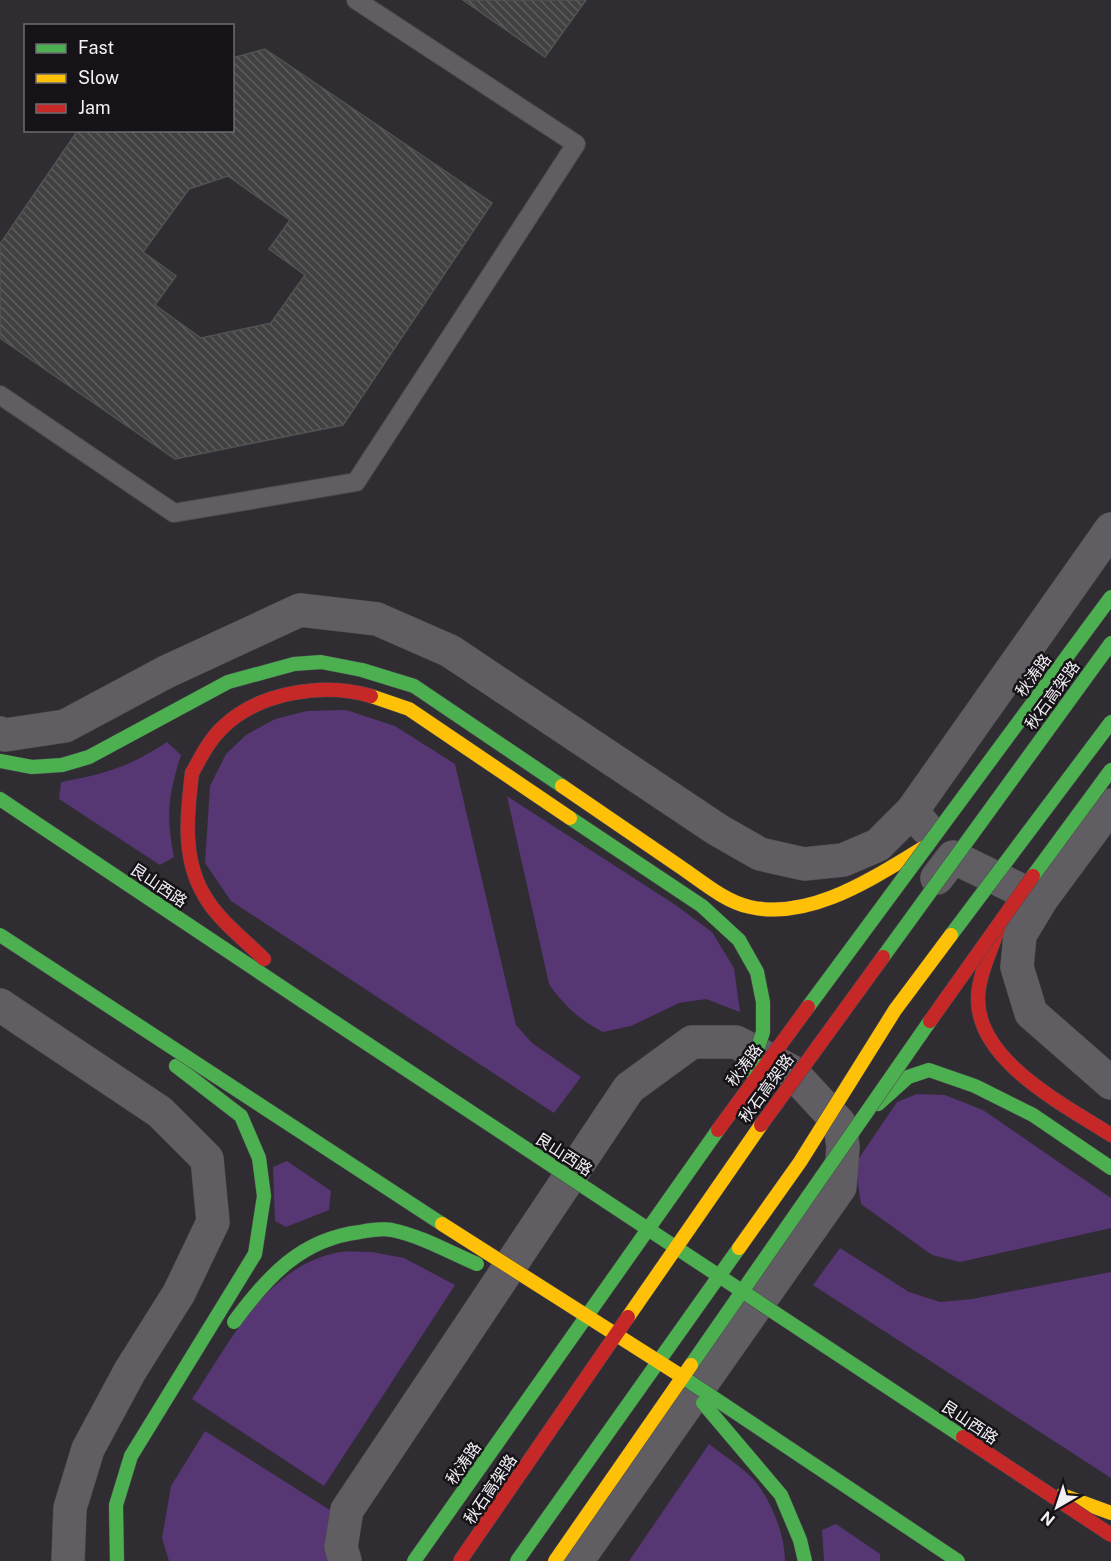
<svg xmlns="http://www.w3.org/2000/svg" width="1111" height="1561" viewBox="0 0 1111 1561" font-family="'Public Sans','Noto Sans SC',sans-serif">
<style>
.grass{fill:#573674}
.building{fill:url(#building-back-hatch);stroke:#535252;stroke-width:1.5;fill-rule:evenodd}
.lines{fill:none;stroke-linecap:round;stroke-linejoin:round}
.lane-casing{stroke:#4c494e;stroke-width:20}
.street-casing{stroke:#4c494e;stroke-width:34}
.fast-casing{stroke:#4c494e;stroke-width:15}
.slow-casing{stroke:#4c494e;stroke-width:15}
.jam-casing{stroke:#4c494e;stroke-width:15}
.lane{stroke:#605e62;stroke-width:18}
.street{stroke:#605e62;stroke-width:33}
.fast{stroke:#4caf50;stroke-width:14}
.slow{stroke:#ffc107;stroke-width:14}
.jam{stroke:#c62828;stroke-width:14}
.fast-bridge-casing{stroke:#4c494e;stroke-width:15;stroke-linecap:butt}
.slow-bridge-casing{stroke:#4c494e;stroke-width:15;stroke-linecap:butt}
.jam-bridge-casing{stroke:#4c494e;stroke-width:15;stroke-linecap:butt}
.fast-bridge{stroke:#4caf50;stroke-width:14}
.slow-bridge{stroke:#ffc107;stroke-width:14}
.jam-bridge{stroke:#c62828;stroke-width:14}
.labels{text-anchor:middle;stroke-width:5;stroke-linejoin:round;paint-order:stroke}
.street-label{font-size:16px;fill:#f2eff5;stroke:#161318}
</style>
<defs>
<pattern id="building-back-hatch" width="6" height="6" patternUnits="userSpaceOnUse" patternTransform="scale(1.5)"><rect width="6" height="6" fill="#424141"/><path d="M-1 5l2 2M0 0l6 6M5-1l2 2" fill="none" stroke="#5e5d5d"/></pattern>
</defs>
<rect width="100%" height="100%" fill="#2f2c32"/>
<g class="grass">
<path d="M346 710 395 726 455 764 516 1025 532 1043 581 1077 554 1113 231 901 205 863 210 786 226 754 246 735 275 719 307 711Z"/>
<path d="M167 742 181 755C168 796 166 815 174 857L160 865 59 799 61 782C105 774 129 767 167 742Z"/>
<path d="M507 796 674 904 712 932 734 968 740 1012 706 999 679 1003 631 1026 603 1032C580 1020 564 1006 549 984Z"/>
<path d="M917 1094 945 1095 983 1110 1111 1198V1228L960 1262 932 1255 861 1204 855 1164 897 1102Z"/>
<path d="M287 1161 331 1191 329 1210 286 1227 275 1221 273 1167Z"/>
<path d="M840 1248 909 1292 940 1302 972 1299 1111 1272V1478L813 1285Z"/>
<path d="M372 1252 404 1258 455 1285 324 1486 192 1399C228 1345 263 1272 331 1254 343 1250 359 1252 372 1252Z"/>
<path d="M205 1431 333 1512 329 1561H169L162 1538 171 1486Z"/>
<path d="M709 1444C723 1455 741 1466 753 1479 771 1499 785 1535 785 1561H629Z"/>
<path d="M836 1524 880 1554V1561H824L822 1530Z"/>
</g>
<g class="building">
<path d="M463 0H586L545 57Z"/>
<path d="M265 49 492 203 343 425 175 459 0 338V244L78 130H232V58ZM228 176 290 220 269 249 305 275 271 323 201 338 155 305 176 276 143 252 189 189Z"/>
</g>
<g class="lines">
<g class="lane-casing">
<path id="lane" d="M0 395 174 513 356 482 576 144 356 0"/>
</g>
<g class="street-casing">
<g id="street">
<path d="M0 733 5 735 65 726 166 672 300 610 377 619 450 651 718 830 760 854 804 864 843 860 878 845 912 811"/>
<path d="M926 828 912 811 1111 529"/>
<path d="M937 878 953 857 1041 900 1111 805"/>
<path d="M1041 900 1020 935 1017 967 1031 1013 1111 1083"/>
<path d="M0 1005 160 1112 207 1159 213 1222 179 1293 130 1371 88 1449 70 1508 68 1561"/>
<path d="M345 1561 341 1547 347 1510 629 1088 692 1042H736L791 1071 840 1124 843 1147 840 1187 577 1561"/>
</g>
</g>
<g class="fast-casing">
<g id="fast">
<path d="M0 761 32 767 62 765 89 757 228 682 294 664 321 662 362 670 414 686 562 786"/>
<path d="M0 799 304 1002"/>
<path d="M878 1104 908 1077 929 1070 975 1086 1033 1115 1111 1168"/>
<path d="M117 1561 116 1505 131 1456 255 1254 264 1196 259 1158 241 1116 176 1066"/>
</g>
</g>
<g class="slow-casing">
<g id="slow">
<path d="M562 786C601 813 640 839 679 866 700 880 725 902 750 907 813 921 877 875 928 845"/>
<path d="M1062 1495 1111 1513"/>
</g>
</g>
<g class="jam-casing">
<g id="jam">
<path d="M192 773C187 814 182 858 204 895 218 920 244 939 264 959"/>
<path d="M999 926C992 949 979 973 978 997 976 1061 1065 1105 1111 1135"/>
</g>
</g>
<use href="#lane" class="lane"/>
<use href="#street" class="street"/>
<use href="#fast" class="fast"/>
<use href="#slow" class="slow"/>
<use href="#jam" class="jam"/>
<g class="fast-bridge-casing">
<g id="fast-bridge">
<path d="M570 818 702 906 739 940 757 972 763 1002V1032L750 1072"/>
<path d="M1033 876 1111 770"/>
<path d="M0 935 442 1224"/>
<path d="M951 935 1111 722"/>
<path d="M883 957 1111 643"/>
<path d="M304 1002 963 1437"/>
<path d="M808 1007 1111 597"/>
<path d="M234 1322C267 1277 301 1239 360 1232 370 1230 381 1228 392 1230 421 1236 449 1252 477 1264"/>
<path d="M691 1365 930 1021"/>
<path d="M678 1374 958 1561"/>
<path d="M703 1403 781 1495 800 1540 805 1561"/>
<path d="M414 1561 718 1130"/>
<path d="M517 1561 739 1248"/>
</g>
</g>
<g class="slow-bridge-casing">
<g id="slow-bridge">
<path d="M371 696 409 709 570 818"/>
<path d="M442 1224 678 1374"/>
<path d="M739 1248 800 1162 895 1010 951 935"/>
<path d="M628 1317 761 1125"/>
<path d="M555 1561 691 1365"/>
</g>
</g>
<g class="jam-bridge-casing">
<g id="jam-bridge">
<path d="M192 773C201 757 209 740 223 727 259 692 324 682 371 696"/>
<path d="M930 1021 1033 876"/>
<path d="M761 1125 883 957"/>
<path d="M718 1130 808 1007"/>
<path d="M963 1437 1111 1535"/>
<path d="M460 1561 628 1317"/>
</g>
</g>
<use href="#fast-bridge" class="fast-bridge"/>
<use href="#slow-bridge" class="slow-bridge"/>
<use href="#jam-bridge" class="jam-bridge"/>
</g>
<g class="labels">
<g class="street-label">
<text transform="translate(1033 675) rotate(-54)" y="6">秋涛路</text>
<text transform="translate(1052 695) rotate(-54)" y="6">秋石高架路</text>
<text transform="translate(159 885) rotate(34)" y="6">艮山西路</text>
<text transform="translate(744 1065) rotate(-53)" y="6">秋涛路</text>
<text transform="translate(766 1088) rotate(-54)" y="6">秋石高架路</text>
<text transform="translate(564 1154) rotate(33)" y="6">艮山西路</text>
<text transform="translate(970 1422) rotate(34)" y="6">艮山西路</text>
<text transform="translate(463 1463) rotate(-55)" y="6">秋涛路</text>
<text transform="translate(490 1489) rotate(-56)" y="6">秋石高架路</text>
</g>
</g>
<rect x="24" y="24" width="210" height="108" fill="#161318" stroke="#6e6b70" stroke-width="1.5"/>
<rect x="36" y="44" width="30" height="9" fill="#4caf50" stroke="#6e6b70" stroke-width="1.5"/>
<text x="78" y="54" font-size="18" fill="#f2eff5">Fast</text>
<rect x="36" y="74" width="30" height="9" fill="#ffc107" stroke="#6e6b70" stroke-width="1.5"/>
<text x="78" y="84" font-size="18" fill="#f2eff5">Slow</text>
<rect x="36" y="104" width="30" height="9" fill="#c62828" stroke="#6e6b70" stroke-width="1.5"/>
<text x="78" y="114" font-size="18" fill="#f2eff5">Jam</text>
<g transform="translate(1057 1507) rotate(219)" stroke="#161318" stroke-width="4.5" paint-order="stroke">
<path d="M0-4.5L10 22L0 15L-10 22Z" fill="#f2eff5"/>
<text y="-9" font-size="16" font-weight="bold" text-anchor="middle" fill="#f2eff5">N</text>
</g>
</svg>
